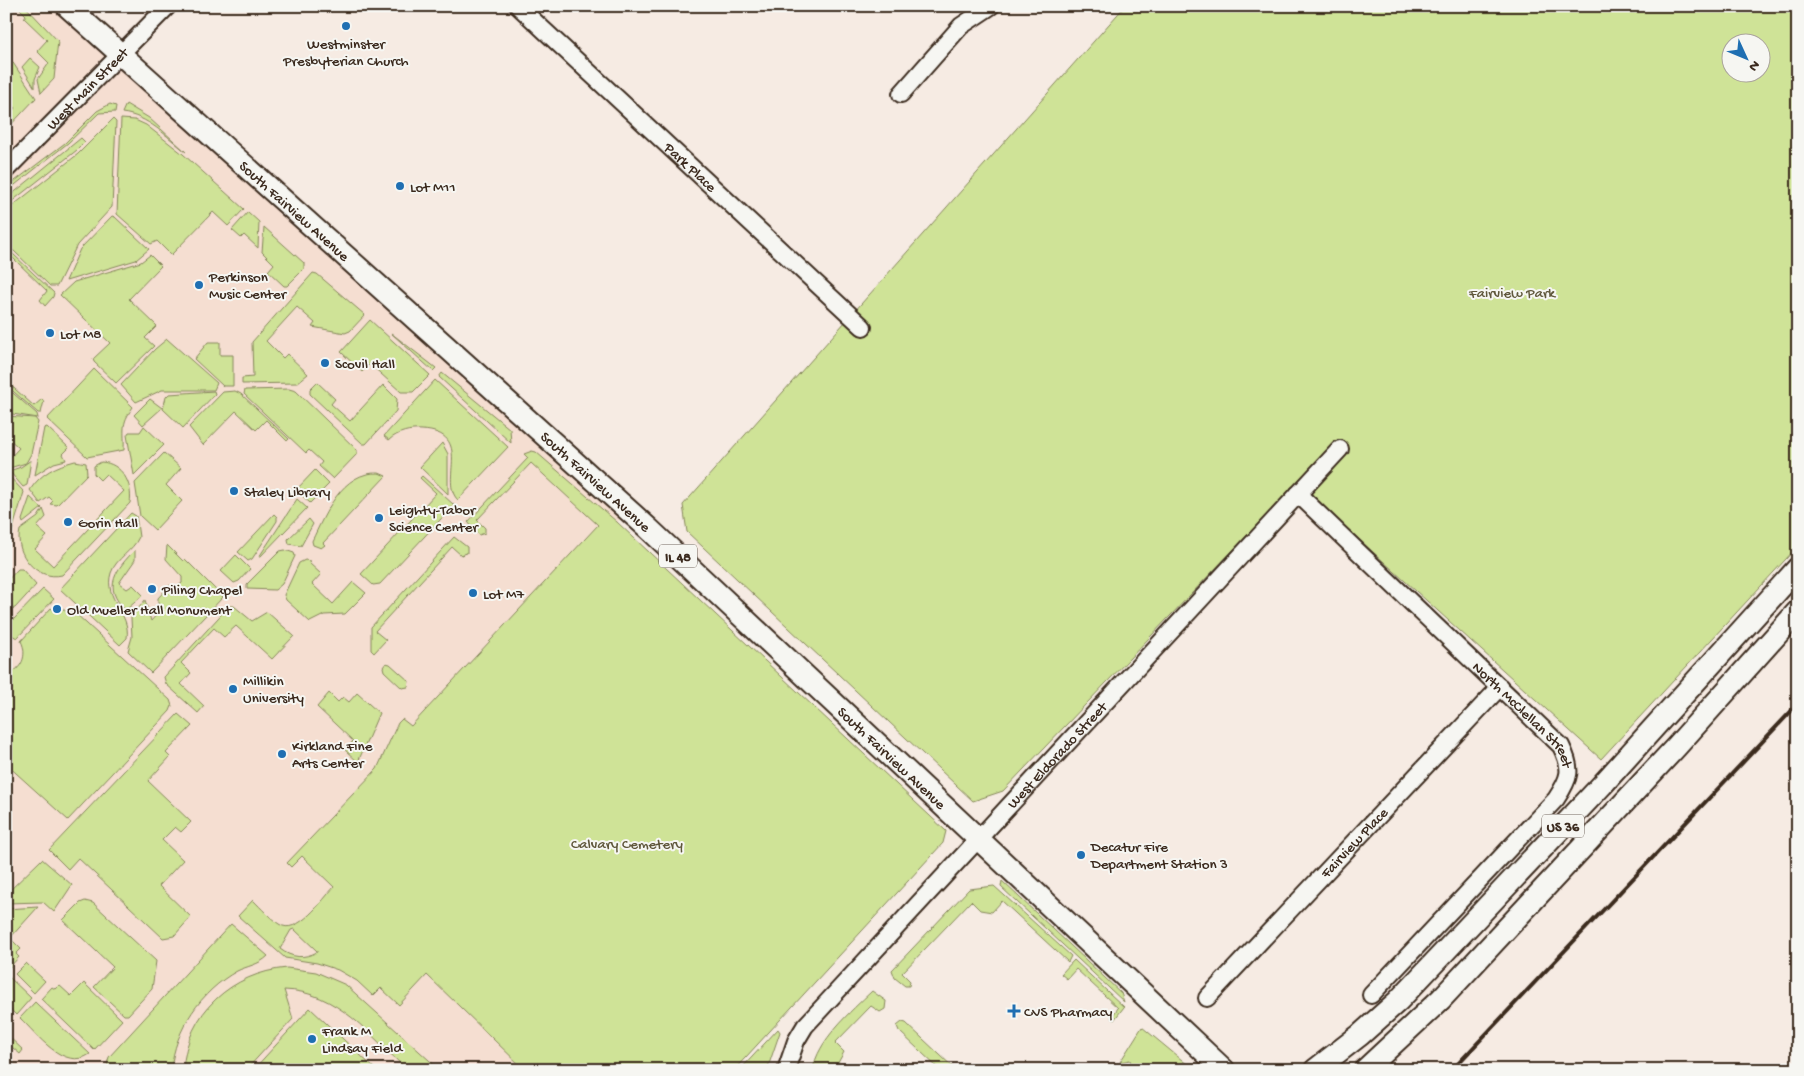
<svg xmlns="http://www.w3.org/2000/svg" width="1804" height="1076" viewBox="0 0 1804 1076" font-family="'Gochi Hand',sans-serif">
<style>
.built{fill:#f5ded1}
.green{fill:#cfe397;stroke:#85865a;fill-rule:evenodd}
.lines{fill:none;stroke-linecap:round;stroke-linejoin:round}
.minor-casing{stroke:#3b2a1e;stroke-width:20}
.major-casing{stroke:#3b2a1e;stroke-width:25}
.minor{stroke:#f6f6f2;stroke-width:16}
.major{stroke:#f6f6f2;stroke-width:21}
.rail{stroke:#3b2a1e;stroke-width:4}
.poi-dot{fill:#1f6fb2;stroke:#f6f6f2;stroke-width:2}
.labels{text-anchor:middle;stroke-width:4;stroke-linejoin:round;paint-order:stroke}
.shield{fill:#f6f6f2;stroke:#73675e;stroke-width:1}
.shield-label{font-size:14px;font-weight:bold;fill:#3b2a1e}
.poi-label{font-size:15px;fill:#3b2a1e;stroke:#f6f6f2;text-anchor:start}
.street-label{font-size:15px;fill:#3b2a1e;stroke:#f6f6f2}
.park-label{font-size:15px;fill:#60583c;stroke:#f6f6f2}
</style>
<rect width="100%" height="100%" fill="#f6ebe3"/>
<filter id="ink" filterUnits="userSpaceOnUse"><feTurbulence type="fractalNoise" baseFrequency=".02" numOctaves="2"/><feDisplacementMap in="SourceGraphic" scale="10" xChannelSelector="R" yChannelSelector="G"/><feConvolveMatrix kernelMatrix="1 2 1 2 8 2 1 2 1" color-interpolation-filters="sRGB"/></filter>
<g filter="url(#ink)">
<path class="built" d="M6 6H67L626 513 302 856 527 1070H6Z"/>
<g class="green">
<path d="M17 6H25L58 41 54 79 41 93 38 79 49 63 37 51 47 40 24 18 26 15Z"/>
<path d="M1125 6H1798V546L1601 759 1297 483 1003 791 973 801 687 532 683 505ZM1732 42H1762V72H1732Z"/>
<path d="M6 52 36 98 6 130V118L15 108 6 99Z"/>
<path d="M30 58 40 67 35 79V88L22 67Z"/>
<path d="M110 104 116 106 115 112 99 113 68 143 6 192V188L11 184 65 143 97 111Z"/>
<path d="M126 104 149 118 186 152C166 136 148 116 122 113Z"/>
<path d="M113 119 116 122 112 207 77 245 57 286H50L14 251 6 248V211L78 154Z"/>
<path d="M121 119 135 120 146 125 183 154 244 209 228 226 213 212 171 255 157 241 151 244 117 214Z"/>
<path d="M81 138 85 142 77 150 6 206V199L11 195Z"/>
<path d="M248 212 259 222 258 248 244 235 241 238 232 230Z"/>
<path d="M112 216 115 217 149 249 136 260 66 281 80 249Z"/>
<path d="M264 227 304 263V269L287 286H284L268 271 274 264 262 252Z"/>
<path d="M6 251 12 253 54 293 53 297 45 306 40 300 47 291 13 258 6 264Z"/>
<path d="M150 255 161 266 129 299 157 326 145 338 154 346 116 383 94 362 93 359 110 343 60 295 74 282 141 262Z"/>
<path d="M313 273 317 274 365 315 350 331 345 333 312 327 315 323 297 307 266 341 283 358 287 354 308 374 297 383 242 384V378L253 377 252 342Z"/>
<path d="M370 320 430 375 413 392H401L370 364 362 372 341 352Z"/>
<path d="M391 333 436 368 433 371Z"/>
<path d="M167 339 217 383 214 390H162L136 402 121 385 155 349Z"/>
<path d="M208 342H220V355H233V386H223L194 359Z"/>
<path d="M94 369 133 407C120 425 125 430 124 450L87 457 47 419Z"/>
<path d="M442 373 510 429 511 443 439 377Z"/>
<path d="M435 380 508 447 458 500C438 481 475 433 422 430 410 429 398 432 389 440L384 436Z"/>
<path d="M6 381 34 406 42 399 44 401 41 413H38L6 385Z"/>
<path d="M317 382 335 399 331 404 350 421 383 385 397 399 396 411 366 444H363L310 394V389Z"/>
<path d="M6 387 37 414 38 418 6 413Z"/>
<path d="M289 389 296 391 357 450V454L333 479 319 466 322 462 309 450 306 453 244 394 245 390Z"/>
<path d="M214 391 215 394 183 428 163 409 166 397 169 394Z"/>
<path d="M235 391 241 394 289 439 287 441 266 420 256 430 236 411 203 445 189 427 223 392Z"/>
<path d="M150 399 162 408 143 425 134 415Z"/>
<path d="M6 416 35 418 38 422 31 454 26 463 6 469V462L19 448 6 436Z"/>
<path d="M144 426 164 445 134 475 127 435 129 432H140Z"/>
<path d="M47 427 69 448 63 454 66 460 54 463 35 475 44 428Z"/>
<path d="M442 443 448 454V494L420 467Z"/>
<path d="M532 451 536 452 617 522 946 831 943 843 734 1070H525L427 975 399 1005 381 988 373 996 357 981 338 970 317 963 285 958 238 916 253 900C261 908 270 918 279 924 297 937 323 899 334 887L302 856 291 867 287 863 377 769 398 723 402 719 411 726 598 525 531 463 477 520 485 528V533L479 535 468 522 528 458 524 454ZM294 929 317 951V952C304 959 292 958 280 949L291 930Z"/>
<path d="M164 453 181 468 166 485 182 501 155 530 140 516 135 483Z"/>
<path d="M31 460 27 485 23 487 9 471 21 467Z"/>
<path d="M75 461 86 463 87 474 57 505 50 504 53 501 49 497 40 503 30 490C41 473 56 466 75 461Z"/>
<path d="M101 462C122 463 133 484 130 503L62 575C37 581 14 554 20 530L38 517 43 509 46 517 37 527 47 536 35 549 53 566 124 491 106 474 100 480 94 474V466Z"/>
<path d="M315 470 329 484 310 503 296 490Z"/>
<path d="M6 473 24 492 6 551Z"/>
<path d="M379 473 386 476 323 543 325 545 321 548 313 545 312 541C325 514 342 471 379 473Z"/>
<path d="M422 476 454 505 380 584 373 585 361 574 436 493 420 478Z"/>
<path d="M30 497 42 508 23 523 22 520Z"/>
<path d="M297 499 307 508 260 557H259Z"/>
<path d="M131 513 136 516 139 537C133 551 116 558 111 573 103 599 131 613 127 638L120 645 60 589Z"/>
<path d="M274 514 277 517V521L252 559 248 561 238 552Z"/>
<path d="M309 519 313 524 301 546 289 544 288 539Z"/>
<path d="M454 537 467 547V553L461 555 452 547 375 631 386 640 374 653 371 650V627Z"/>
<path d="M167 545 183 561 185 559 223 597 151 673 128 651 132 637 131 618 145 600 151 621 158 613V598L170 585 176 588 182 583V577L166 559Z"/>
<path d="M135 550V560L119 583 127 589 133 585 143 595 126 610C101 588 117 568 135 550Z"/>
<path d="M285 550 294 553 295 556 282 584 275 590 247 589V584L280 551Z"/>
<path d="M236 555 250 569 239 581 234 583 221 571Z"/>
<path d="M305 560 310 561 309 563 321 574 312 584 333 604 353 582 366 593 345 614 324 615 310 622 286 600 284 595 299 563Z"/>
<path d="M18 569H22L36 585 15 608 6 610V582Z"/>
<path d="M43 589 54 599 17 638 6 632V618L14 619Z"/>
<path d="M229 606H234L252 621 267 612 294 636 272 659 236 626 224 637 214 628 181 663 191 673 181 684 204 706 198 713 166 684 164 677Z"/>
<path d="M51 608 56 612 62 608 68 613H75L170 700 172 706 170 711 68 820 6 764V674C22 671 28 655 21 641Z"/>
<path d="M386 663 390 664 409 681 408 687 402 688 384 671 383 667Z"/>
<path d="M329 693 338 702 343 697 349 702 357 693 379 713 358 762 345 750 353 741 317 707Z"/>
<path d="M178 714 192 726 166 753 170 757 148 781 191 822 181 832 175 827 162 840 183 860 159 886 191 917 174 936 163 938 78 858 68 869 49 850Z"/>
<path d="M42 859 72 885 54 912 43 902 6 903V894Z"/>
<path d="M1002 881 1121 993 1124 1002 1001 887Z"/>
<path d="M994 886 1071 956 1068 962 1002 901 992 912 980 910 971 901 902 973 910 981 909 986H905L895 978 892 970 969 889Z"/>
<path d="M85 901 93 903 156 961 152 989 128 1015H124L94 987 113 967 63 920 80 903Z"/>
<path d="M38 907 10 938 21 949 16 954 19 957 8 969 6 909Z"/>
<path d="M231 924 268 956C259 965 247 966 237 971 201 991 175 1029 171 1070H112L107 1064 109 1057Z"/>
<path d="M1074 960 1124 1007 1114 1020 1111 1018 1118 1008 1076 969 1067 979 1061 974Z"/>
<path d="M26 963 45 981 34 993 15 974Z"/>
<path d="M287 968 316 972 346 985 440 1070H407C371 1036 337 991 284 990L293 1019 246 1070H183C187 1012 232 973 287 968Z"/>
<path d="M9 977 31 998 16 1015 6 1005V980Z"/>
<path d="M84 983 122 1020 94 1050 41 999 52 987 55 989 59 985 71 996Z"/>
<path d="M872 991 886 1001 885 1009 880 1012 871 1006 835 1043 844 1052 834 1070H813C817 1041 851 1011 872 991Z"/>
<path d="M35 1002 38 1005 90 1054C64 1072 37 1034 20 1018Z"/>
<path d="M310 1008 376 1070H253Z"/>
<path d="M902 1022 906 1023 956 1070H940L899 1031 897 1026Z"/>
<path d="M1142 1027 1194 1070H1131L1133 1069 1130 1060 1120 1062Z"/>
<path d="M778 1029 780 1032 767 1070H740Z"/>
<path d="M6 1034 23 1050 20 1054 6 1042Z"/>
</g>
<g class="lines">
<g class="minor-casing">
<g id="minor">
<path id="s1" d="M518 6 863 327"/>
<path d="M901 94 961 26 991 6"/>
<path id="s2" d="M6 170 168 6"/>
<path id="s3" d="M1298 494 1561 746C1573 770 1570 778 1556 799L1371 995"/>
<path id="s4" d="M1207 998 1500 687"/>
<path id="s5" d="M786 1070 796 1041 805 1026 1340 449"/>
</g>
</g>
<g class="major-casing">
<g id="major">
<path id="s6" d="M67 6 648 528 1224 1070"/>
<path d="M1315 1070 1360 1035 1398 1001 1602 785 1798 568"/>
<path d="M1365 1070 1441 999 1676 747 1798 611"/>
</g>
</g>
<use href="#minor" class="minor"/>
<use href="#major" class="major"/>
<path class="rail" d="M1452 1070 1798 704"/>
</g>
</g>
<g class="poi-dot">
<circle cx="346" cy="26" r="5"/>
<circle cx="400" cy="186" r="5"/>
<circle cx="199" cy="285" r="5"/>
<circle cx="50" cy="333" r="5"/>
<circle cx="325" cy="363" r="5"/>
<circle cx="234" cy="491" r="5"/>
<circle cx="379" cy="518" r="5"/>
<circle cx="68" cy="522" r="5"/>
<circle cx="152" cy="589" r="5"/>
<circle cx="473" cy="593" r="5"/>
<circle cx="57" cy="609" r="5"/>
<circle cx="233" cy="689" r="5"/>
<circle cx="282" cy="754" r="5"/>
<circle cx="1081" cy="855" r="5"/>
<path d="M1011.5 1003.5h5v5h5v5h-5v5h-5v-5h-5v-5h5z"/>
<circle cx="312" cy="1039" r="5"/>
</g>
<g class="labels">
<g class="shield">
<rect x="659" y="544.5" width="38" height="23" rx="4"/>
<rect x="1542" y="814.5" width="42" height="23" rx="4"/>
</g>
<g class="shield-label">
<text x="678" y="561">IL 48</text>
<text x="1563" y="831">US 36</text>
</g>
<g class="poi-label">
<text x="346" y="48" text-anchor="middle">Westminster<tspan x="346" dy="17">Presbyterian Church</tspan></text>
<text x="410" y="191">Lot M11</text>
<text x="209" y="281">Perkinson<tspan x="209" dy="17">Music Center</tspan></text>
<text x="60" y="338">Lot M8</text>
<text x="335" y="368">Scovil Hall</text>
<text x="244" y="496">Staley Library</text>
<text x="389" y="514">Leighty-Tabor<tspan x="389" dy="17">Science Center</tspan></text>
<text x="78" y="527">Gorin Hall</text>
<text x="162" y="594">Piling Chapel</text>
<text x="483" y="598">Lot M7</text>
<text x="67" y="614">Old Mueller Hall Monument</text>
<text x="243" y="685">Millikin<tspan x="243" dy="17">University</tspan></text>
<text x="292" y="750">Kirkland Fine<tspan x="292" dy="17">Arts Center</tspan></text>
<text x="1091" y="851">Decatur Fire<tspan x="1091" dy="17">Department Station 3</tspan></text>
<text x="1024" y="1016">CVS Pharmacy</text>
<text x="322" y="1035">Frank M<tspan x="322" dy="17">Lindsay Field</tspan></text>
</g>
<g class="street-label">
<text dy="5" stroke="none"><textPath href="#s2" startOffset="115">West Main Street</textPath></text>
<text dy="5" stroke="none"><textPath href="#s1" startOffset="236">Park Place</textPath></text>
<text dy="5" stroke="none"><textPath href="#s6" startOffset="306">South Fairview Avenue</textPath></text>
<text dy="5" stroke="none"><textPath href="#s6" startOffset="711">South Fairview Avenue</textPath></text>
<text dy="5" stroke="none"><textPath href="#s3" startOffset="316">North McClellan Street</textPath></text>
<text dy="5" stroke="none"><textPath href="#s5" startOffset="418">West Eldorado Street</textPath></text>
<text dy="5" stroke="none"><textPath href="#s6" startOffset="1116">South Fairview Avenue</textPath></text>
<text dy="5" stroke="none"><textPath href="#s4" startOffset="214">Fairview Place</textPath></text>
</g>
<g class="park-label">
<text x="1512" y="297">Fairview Park</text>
<text x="627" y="848">Calvary Cemetery</text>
</g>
</g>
<rect width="1804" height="1076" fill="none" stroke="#f6f6f2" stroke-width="25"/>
<rect x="12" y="12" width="1779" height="1051" fill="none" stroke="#3b2a1e" stroke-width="2" filter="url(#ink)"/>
<g transform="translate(1746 58) rotate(134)"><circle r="24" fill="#f6f6f2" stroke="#aba49d"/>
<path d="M0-4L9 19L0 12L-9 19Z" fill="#1f6fb2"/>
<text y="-8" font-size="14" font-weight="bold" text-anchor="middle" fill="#3b2a1e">N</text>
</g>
</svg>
